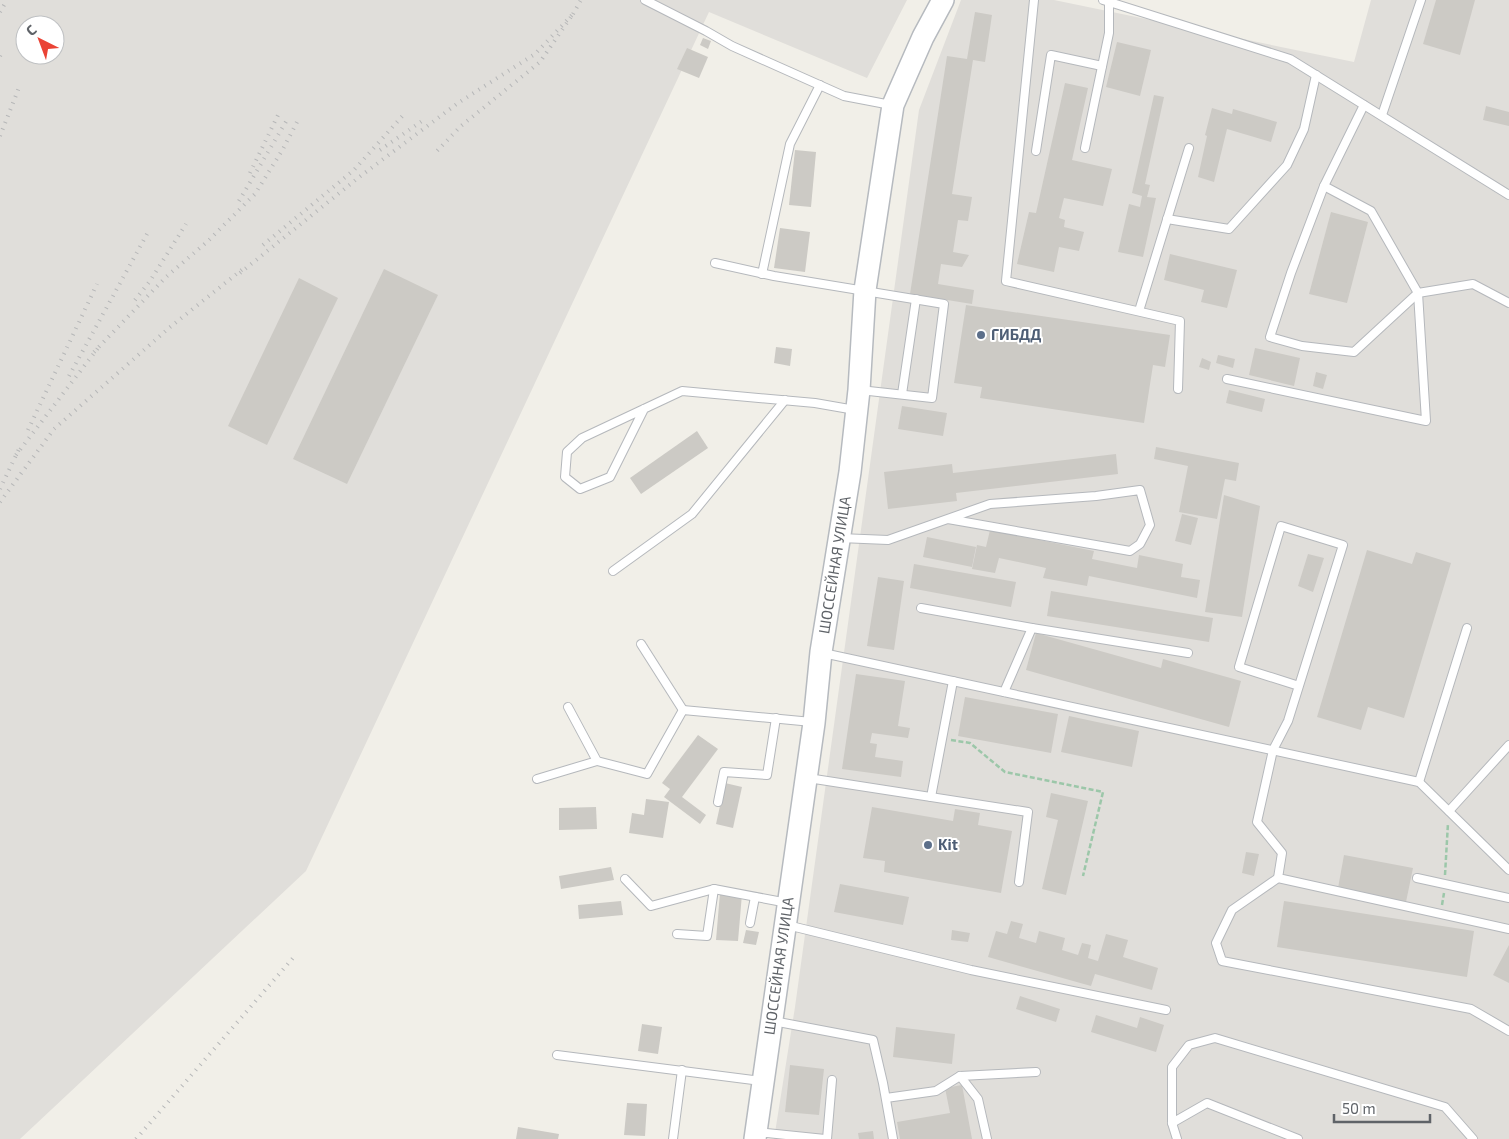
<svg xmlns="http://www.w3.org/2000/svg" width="1509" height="1139" viewBox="0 0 1509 1139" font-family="'Exo 2',sans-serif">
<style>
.industrial{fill:#e0deda;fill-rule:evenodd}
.building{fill:#cccac5}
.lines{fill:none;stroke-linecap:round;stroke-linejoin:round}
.lane-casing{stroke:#b5b8bc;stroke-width:10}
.secondary-casing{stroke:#b6babf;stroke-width:24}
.path{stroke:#9cc7a9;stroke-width:2.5;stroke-dasharray:5 2.5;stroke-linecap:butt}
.lane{stroke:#fff;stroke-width:8}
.secondary{stroke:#fff;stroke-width:21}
.rail{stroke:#b6b7b8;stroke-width:4;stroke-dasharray:1 6;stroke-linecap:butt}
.service-dot{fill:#5c6f8a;stroke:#fff;stroke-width:2}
.labels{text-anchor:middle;stroke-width:4;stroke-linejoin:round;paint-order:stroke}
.service-label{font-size:15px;font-weight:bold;fill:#4e5e75;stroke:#fff;text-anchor:start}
.street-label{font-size:15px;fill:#5f6368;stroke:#fff}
</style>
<rect width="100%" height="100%" fill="#f1efe8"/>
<g class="industrial">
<path d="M0 0H907L867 78 709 12 306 871 20 1139H0ZM25 25H55V55H25Z"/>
<path d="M961 0H1054L1354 62 1371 0H1509V1139H774L795 1007 919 110Z"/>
</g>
<g class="building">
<path d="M1436 0H1475L1460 55 1423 44Z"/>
<path d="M975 12 992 15 985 62 973 60 952 194 972 197 968 221 958 220 953 252 969 255 962 267 941 264 938 284 974 290 972 304 910 294 947 56 967 59Z"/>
<path d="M703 38 711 41 708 49 700 45Z"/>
<path d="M1117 42 1151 50 1140 96 1106 87Z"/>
<path d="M687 48 708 57 699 78 677 69Z"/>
<path d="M1065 83 1088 88 1072 160 1112 169 1103 206 1064 198 1059 218 1065 220 1064 227 1084 232 1079 251 1059 247 1054 272 1017 264 1029 212 1036 213Z"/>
<path d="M1154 95 1164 97 1145 184 1150 185 1147 197 1156 198 1143 257 1118 252 1129 204 1140 207 1142 196 1132 193Z"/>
<path d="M1486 106 1509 112V126L1483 120Z"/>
<path d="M1212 108 1232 114 1233 109 1277 122 1271 142 1227 129 1214 182 1198 177 1207 136 1205 135Z"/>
<path d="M795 150 816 152 811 207 789 205Z"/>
<path d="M1331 212 1368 222 1347 303 1309 294Z"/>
<path d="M780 228 810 232 805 272 774 268Z"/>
<path d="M1170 254 1237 270 1227 308 1201 302 1204 290 1164 280Z"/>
<path d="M384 269 438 295 347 484 293 459Z"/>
<path d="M299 278 338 298 267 445 228 426Z"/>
<path d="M966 305 1170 335 1165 367 1153 365 1144 423 980 398 982 387 954 383Z"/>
<path d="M776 347 792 349 790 366 774 363Z"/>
<path d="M1255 348 1300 358 1294 386 1249 375Z"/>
<path d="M1218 355 1235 359 1233 368 1216 363Z"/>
<path d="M1202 358 1211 362 1209 370 1199 367Z"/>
<path d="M1316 372 1327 375 1323 389 1313 386Z"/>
<path d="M1229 390 1265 399 1262 412 1226 403Z"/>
<path d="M902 406 947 413 943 436 898 429Z"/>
<path d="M697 431 708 448 641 494 630 478Z"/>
<path d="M1156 447 1239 463 1236 481 1225 479 1217 519 1179 512 1188 466 1154 459Z"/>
<path d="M1116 454 1118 474 956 493 957 501 888 509 884 472 952 464 953 473Z"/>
<path d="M1224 495 1260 506 1242 617 1205 612Z"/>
<path d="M1182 514 1198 518 1191 545 1175 541Z"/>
<path d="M990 530 1094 551 1092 559 1137 568 1139 555 1183 564 1181 577 1200 580 1197 598 1089 576 1087 586 1043 578 1046 568 999 558 995 573 972 569 977 545 986 547Z"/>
<path d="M927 537 976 547 972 567 923 557Z"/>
<path d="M1367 550 1412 564 1416 552 1451 563 1404 718 1368 707 1361 730 1317 717Z"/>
<path d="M1308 554 1324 558 1313 592 1298 586Z"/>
<path d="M914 564 1016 582 1011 607 910 588Z"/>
<path d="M878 577 904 581 894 650 867 646Z"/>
<path d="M1051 591 1213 618 1209 642 1047 616Z"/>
<path d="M1036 633 1161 668 1163 659 1241 681 1229 727 1026 670Z"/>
<path d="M856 674 905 681 898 726 910 728 908 738 872 733 870 743 877 744 875 757 903 761 901 777 842 769Z"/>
<path d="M965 697 1058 714 1051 753 958 736Z"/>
<path d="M1069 716 1139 731 1132 767 1061 752Z"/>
<path d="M698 735 718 749 682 797 706 815 700 824 664 797 670 789 662 783Z"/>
<path d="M725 783 742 787 733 828 716 824Z"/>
<path d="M1051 793 1088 801 1066 895 1042 889 1058 820 1046 817Z"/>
<path d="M646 799 669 802 663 838 629 833 632 813 644 815Z"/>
<path d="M596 807 597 829 559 830V808Z"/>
<path d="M872 807 953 821 955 809 980 813 978 825 1012 831 1001 893 884 872 885 861 863 858Z"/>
<path d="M1246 852 1259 854 1254 876 1242 873Z"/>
<path d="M1344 855 1413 868 1406 902 1338 888Z"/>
<path d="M611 867 614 880 561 889 559 876Z"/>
<path d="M840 884 909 897 903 925 834 912Z"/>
<path d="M720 893 742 894 738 941 716 940Z"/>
<path d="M621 901 623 915 579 919 578 905Z"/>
<path d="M1284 901 1474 931 1467 977 1277 947Z"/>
<path d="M1011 921 1023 924 1019 938 1036 943 1039 931 1065 938 1062 950 1078 955 1082 943 1091 945 1088 958 1098 961 1106 934 1128 940 1123 957 1158 968 1152 990 1095 974 1091 986 988 957 996 931 1007 934Z"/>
<path d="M746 930 759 932 756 945 743 943Z"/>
<path d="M952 930 970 933 968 942 951 940Z"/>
<path d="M1509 945V983L1493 975Z"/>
<path d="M1020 996 1060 1009 1056 1022 1016 1009Z"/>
<path d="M1096 1015 1137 1028 1140 1017 1164 1025 1156 1052 1091 1032Z"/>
<path d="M642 1024 662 1027 658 1054 638 1051Z"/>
<path d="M896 1027 955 1034 952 1064 893 1057Z"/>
<path d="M790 1065 824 1069 819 1115 785 1112Z"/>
<path d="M962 1085 972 1139H900L897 1122 950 1113 945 1088Z"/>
<path d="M627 1103 647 1104 645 1136 624 1135Z"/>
<path d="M518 1127 559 1134 558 1139H516Z"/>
<path d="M873 1131 874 1139H859L858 1133Z"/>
</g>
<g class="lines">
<g class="lane-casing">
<g id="lane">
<path d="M645 0 706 31 732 46 844 96 891 105"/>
<path d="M1034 0 1006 281 1180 321 1178 389"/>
<path d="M1103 0 1290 59 1509 195"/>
<path d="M1364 105 1324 186 1291 273 1270 337 1302 346 1354 352 1418 293 1473 284 1509 303"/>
<path d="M1382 115 1421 0"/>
<path d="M1085 148 1109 33V3"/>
<path d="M1036 151 1051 55 1102 66"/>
<path d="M1167 219 1229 229 1287 165 1304 129 1316 75"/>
<path d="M715 263 774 276 944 304 932 398 860 390"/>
<path d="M762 274 790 144 820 85"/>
<path d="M1139 311 1189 148"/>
<path d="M1227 379 1426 421 1418 293 1371 211 1324 186"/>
<path d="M902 394 916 299"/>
<path d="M644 409 610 477 580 489 565 477 567 452 582 438 682 391 815 403 855 410"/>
<path d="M840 538 888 540 990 504 1096 496 1140 490 1150 525 1140 544 1130 551 948 519"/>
<path d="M613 571 692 514 785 400"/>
<path d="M921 608 1032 628"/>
<path d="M641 644 683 710"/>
<path d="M823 653 1419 782 1509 870"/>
<path d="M1299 686 1239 667 1281 526 1343 545 1288 721 1273 750 1257 822 1282 853 1278 878 1509 929"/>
<path d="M1004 692 1032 628 1188 653"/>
<path d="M568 707 597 761 647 774 683 710 812 722"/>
<path d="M808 778 1028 812 1019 882"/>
<path d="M537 779 597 761"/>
<path d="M1419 782 1467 628"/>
<path d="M931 797 953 681"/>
<path d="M718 802 724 772 767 775 776 718"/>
<path d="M1449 811 1509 745"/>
<path d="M1278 878 1232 910 1216 943 1222 961 1471 1009 1509 1031"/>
<path d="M1417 878 1509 898"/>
<path d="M625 879 651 906 714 889 788 903"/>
<path d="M750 923 755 897"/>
<path d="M787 925 971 970 1166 1010"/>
<path d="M677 934 707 936 714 889"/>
<path d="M773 1021 873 1040 883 1083 893 1139"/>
<path d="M557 1055 761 1081"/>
<path d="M960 1076 978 1099 987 1139"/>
<path d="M886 1098 936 1091 960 1076 1036 1072"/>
<path d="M1172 1123 1207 1103 1298 1139"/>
<path d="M757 1132 825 1139"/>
<path d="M673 1139 682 1070"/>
<path d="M827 1139 832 1080"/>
<path d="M1177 1139 1172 1123V1067L1189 1045 1215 1038 1445 1107 1473 1139"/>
</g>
</g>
<g class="secondary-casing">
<path id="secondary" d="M755 1139 814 723 821 652 850 472 859 390 865 290 893 105 923 37 943 0"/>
</g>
<g class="path">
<path d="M951 740 970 743 1005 772 1103 792 1083 876"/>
<path d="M1445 875 1448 823"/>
<path d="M1442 905 1444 893"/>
</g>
<use href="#lane" class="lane"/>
<use href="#secondary" class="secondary"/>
<g class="rail">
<path d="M0 12 7 0"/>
<path d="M573 14 581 0"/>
<path d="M0 56 3 50"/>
<path d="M0 136 20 85"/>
<path d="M380 150 425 119"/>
<path d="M250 173 278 115"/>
<path d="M239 201 287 120"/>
<path d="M263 245 354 170 406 112"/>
<path d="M240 273 358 178 458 103 535 54 573 14 540 62 461 126 434 154"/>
<path d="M135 300 150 281 186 224"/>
<path d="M94 352 166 277 208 241 255 194 283 149 297 122"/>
<path d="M69 376 147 234"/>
<path d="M28 430 97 284"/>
<path d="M16 455 98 348"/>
<path d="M0 489 19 449"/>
<path d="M0 502 54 429 169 328 244 268"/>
<path d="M136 1139 293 958"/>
</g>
</g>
<g class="service-dot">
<circle cx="981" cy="335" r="5"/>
<circle cx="928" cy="845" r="5"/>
</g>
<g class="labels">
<g class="service-label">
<text x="991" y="340">ГИБДД</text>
<text x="938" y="850">Kit</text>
</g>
<g class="street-label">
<text transform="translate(835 565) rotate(-81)" y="5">ШОССЕЙНАЯ УЛИЦА</text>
<text transform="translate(779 966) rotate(-82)" y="5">ШОССЕЙНАЯ УЛИЦА</text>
</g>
</g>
<g transform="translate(40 40) rotate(318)"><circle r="24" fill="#ffffff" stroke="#bfc1c3"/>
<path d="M0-4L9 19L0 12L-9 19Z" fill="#ea4335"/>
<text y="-8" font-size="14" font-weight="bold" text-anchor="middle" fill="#5f6368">С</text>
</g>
<path d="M1334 1114v8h96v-8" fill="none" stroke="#5f6368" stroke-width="2.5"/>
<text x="1342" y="1114" font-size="15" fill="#5f6368" stroke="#ffffff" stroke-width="4" paint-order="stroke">50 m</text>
</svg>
